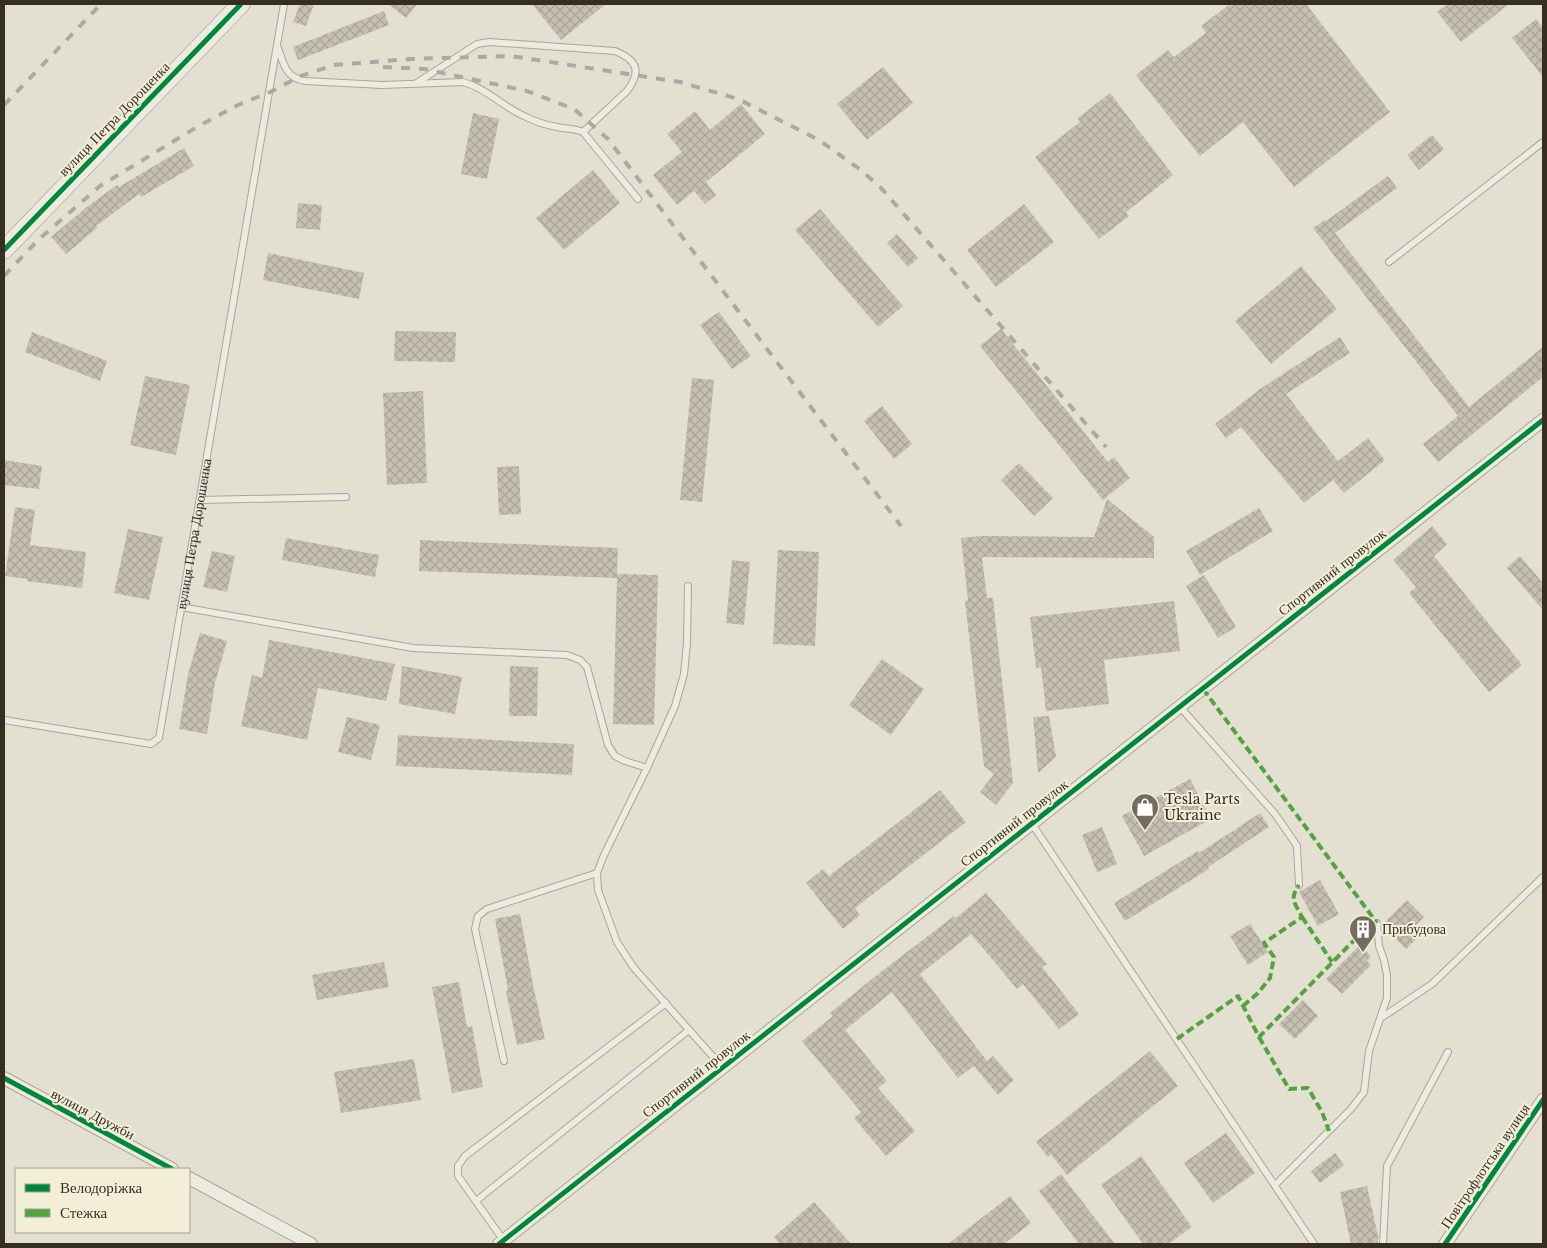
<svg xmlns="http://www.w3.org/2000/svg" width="1547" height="1248" viewBox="0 0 1547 1248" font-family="'Libre Baskerville',serif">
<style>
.building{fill:url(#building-cross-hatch)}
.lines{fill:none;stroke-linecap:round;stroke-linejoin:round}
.lane-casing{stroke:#a9a599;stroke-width:8}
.street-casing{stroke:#a9a599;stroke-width:14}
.secondary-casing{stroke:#999489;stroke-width:19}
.lane{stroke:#eceae1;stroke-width:6}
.street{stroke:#eceae1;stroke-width:12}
.secondary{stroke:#eceae1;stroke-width:18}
.rail{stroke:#aca9a1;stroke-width:4;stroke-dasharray:9 9;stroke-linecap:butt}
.quiet{stroke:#53a441;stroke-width:4;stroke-dasharray:8 4;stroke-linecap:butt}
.cycleway-casing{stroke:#f3eed8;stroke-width:8}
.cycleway{stroke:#00873e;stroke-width:5}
.labels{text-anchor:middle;stroke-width:4;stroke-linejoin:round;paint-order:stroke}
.street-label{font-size:14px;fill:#372e21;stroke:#f3eed8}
.poi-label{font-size:14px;fill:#372e21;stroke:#f3eed8;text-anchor:start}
</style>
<defs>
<pattern id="building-cross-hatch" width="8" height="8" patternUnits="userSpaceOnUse" patternTransform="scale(1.25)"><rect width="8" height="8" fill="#c6bfb2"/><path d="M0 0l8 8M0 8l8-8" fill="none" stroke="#aba499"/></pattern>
</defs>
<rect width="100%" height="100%" fill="#e3e0d1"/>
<g class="building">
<path d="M300 4H314L306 26 293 22Z"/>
<path d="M388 4H417L406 18Z"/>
<path d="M532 4H606L561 40Z"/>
<path d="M1230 4H1306L1390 112 1294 187 1243 122 1200 156 1136 75 1168 50 1174 57 1206 33 1201 26Z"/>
<path d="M1448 4H1509L1461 42 1437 12Z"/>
<path d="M384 11 389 25 298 60 293 47Z"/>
<path d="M1536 19 1543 28V77L1512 38Z"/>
<path d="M883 67 913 103 867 140 837 104Z"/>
<path d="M1110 93 1173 175 1126 212 1129 216 1099 239 1035 157 1080 122 1078 118Z"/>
<path d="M741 104 765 134 706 182 716 195 705 204 694 191 677 205 653 175 682 152 667 134 695 111 710 130Z"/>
<path d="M473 113 499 119 487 179 461 174Z"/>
<path d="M1432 135 1444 149 1419 170 1407 155Z"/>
<path d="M184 148 194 166 141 197 139 194 96 226 97 228 66 254 51 237 88 206 117 185 119 187Z"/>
<path d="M593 170 620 203 564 250 536 218Z"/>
<path d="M1388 176 1397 188 1335 233 1469 407 1543 347V377L1438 462 1423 444 1458 416 1313 228 1325 220 1326 221Z"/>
<path d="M298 203 322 205 320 230 296 228Z"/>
<path d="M1024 204 1054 242 996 287 967 250Z"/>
<path d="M820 209 903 306 878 327 795 230Z"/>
<path d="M897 234 918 258 908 267 887 243Z"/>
<path d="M268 253 364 273 359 299 263 280Z"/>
<path d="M1301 266 1337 309 1271 364 1235 321Z"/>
<path d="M719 312 751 356 732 369 700 325Z"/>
<path d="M1001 329 1108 462 1114 457 1130 478 1103 500 980 346Z"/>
<path d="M395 331 456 332 455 362 394 361Z"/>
<path d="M32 332 107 361 100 381 25 352Z"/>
<path d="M1340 337 1350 353 1286 394 1338 461 1368 438 1385 460 1344 493 1333 480 1304 503 1241 427 1226 438 1215 424 1260 389Z"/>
<path d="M145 376 190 385 176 455 130 445Z"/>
<path d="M692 378 714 380 702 502 680 500Z"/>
<path d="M423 391 427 483 387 485 383 393Z"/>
<path d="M882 406 912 444 894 459 864 421Z"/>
<path d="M4 460 42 466 39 489 4 485Z"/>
<path d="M1019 463 1053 498 1034 516 1001 480Z"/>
<path d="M519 466 521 514 499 515 497 467Z"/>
<path d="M1107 499 1154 537V558L982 557 987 598H993L1013 783 996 805 980 792 994 774 984 766 965 601 968 600 961 538 981 536 1094 537Z"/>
<path d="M15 507 35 510 30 545 86 552 82 588 27 581V579L5 576Z"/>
<path d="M1259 508 1273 531 1200 575 1186 551Z"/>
<path d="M1432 526 1447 544 1434 556 1522 665 1489 692 1409 593 1416 587 1393 560Z"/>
<path d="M128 529 163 537 149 600 114 593Z"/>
<path d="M286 538 379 555 375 577 282 560Z"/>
<path d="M420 540 618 548 617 574 658 575 654 725 613 724 617 578 419 571Z"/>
<path d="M778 550 819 552 815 646 773 644Z"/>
<path d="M212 551 235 556 227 592 203 587Z"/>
<path d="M1520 556 1543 583V610L1507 568Z"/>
<path d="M732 560 750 562 744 625 726 623Z"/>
<path d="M1204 575 1236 627 1218 638 1186 586Z"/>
<path d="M1174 601 1180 651 1104 660 1109 704 1046 711 1041 667 1036 668 1030 617Z"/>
<path d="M200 633 227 641 215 683 207 734 179 729 188 674Z"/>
<path d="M269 640 395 664 386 701 318 688 307 740 241 726 252 675 262 678Z"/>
<path d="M882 659 924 689 891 735 849 705Z"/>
<path d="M402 666 462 677 455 714 399 704Z"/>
<path d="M510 666 538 667 537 716H509Z"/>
<path d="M1049 716 1056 757 1038 773 1033 717Z"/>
<path d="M347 717 380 725 371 760 338 752Z"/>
<path d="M398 735 574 744 572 775 396 766Z"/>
<path d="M1190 779 1211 819 1144 856 1122 816Z"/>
<path d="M940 790 966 822 855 908 860 915 843 929 806 883 823 869 829 876Z"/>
<path d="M1260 813 1269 827 1208 867 1209 869 1125 921 1114 903 1198 851 1199 853Z"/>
<path d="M1102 827 1117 864 1097 872 1082 835Z"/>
<path d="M1320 880 1339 914 1318 926 1299 892Z"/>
<path d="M986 893 1047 964 1042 967 1079 1014 1059 1029 1023 984 1017 989 971 934 920 974 987 1061 993 1056 1014 1080 998 1095 974 1066 958 1078 892 992 845 1030 887 1081 878 1088 915 1131 886 1156 854 1118 861 1112 802 1041 833 1016 830 1013 877 975 954 916 956 918Z"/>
<path d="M1407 900 1424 917 1411 930 1418 937 1406 949 1382 925Z"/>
<path d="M520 914 533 985 545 1039 517 1045 506 991 508 990 495 919Z"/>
<path d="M1250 924 1268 952 1248 965 1230 936Z"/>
<path d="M1360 945 1371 956 1367 961 1371 965 1342 994 1326 979Z"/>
<path d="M384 962 389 987 317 1000 312 975Z"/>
<path d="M459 982 467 1027 472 1026 483 1087 452 1093 432 987Z"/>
<path d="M1303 1000 1318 1016 1295 1039 1279 1024Z"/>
<path d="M1150 1051 1178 1086 1067 1175 1051 1154 1048 1157 1036 1142Z"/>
<path d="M414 1059 421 1100 341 1113 334 1072Z"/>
<path d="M1226 1133 1255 1173 1213 1203 1184 1163Z"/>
<path d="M1335 1153 1344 1165 1320 1183 1311 1171Z"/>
<path d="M1141 1156 1192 1227 1168 1244H1143L1101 1185Z"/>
<path d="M1061 1174 1115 1244H1079L1039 1191Z"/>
<path d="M1367 1186 1378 1236V1244H1351L1340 1192Z"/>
<path d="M1010 1196 1031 1223 1004 1244H948Z"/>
<path d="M814 1202 851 1244H780L774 1237Z"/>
</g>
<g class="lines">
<g class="lane-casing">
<g id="lane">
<path d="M278 48C284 65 286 78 305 81L382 85 463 82C486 88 502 106 524 116 534 121 545 125 557 127 566 129 574 128 583 132L638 199"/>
<path d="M415 84 477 44 489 42 615 51C637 60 642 71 627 91L583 132"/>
<path d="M1389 262 1543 142"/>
<path d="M200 500 346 497"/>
<path d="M688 586 687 643 684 674 675 706 647 768 604 855 597 873 598 890 617 942 634 968 723 1068"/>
<path d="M181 607 413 648 567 655 580 660 587 667 608 745 615 756 625 761 647 768"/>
<path d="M1180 707 1275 814 1293 840 1297 846 1299 885"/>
<path id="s1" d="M4 720 151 744 159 738 284 4"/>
<path d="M1032 824 1314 1244"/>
<path d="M1381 1018 1432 984 1543 877"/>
<path d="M504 1061 475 929 478 916 487 909 597 873"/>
<path d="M1275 1185 1351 1109 1364 1092 1369 1051 1387 998V975L1384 960 1379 946 1377 923"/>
<path d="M476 1201 689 1030"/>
<path d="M504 1241 458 1176V1166L465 1156 666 1003"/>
<path d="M1383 1244 1387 1166 1448 1052"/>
</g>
</g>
<g class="street-casing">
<g id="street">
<path d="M4 1078 172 1169"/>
<path d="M189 1178 311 1244"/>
<path d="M499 1244 1543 420"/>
<path d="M1445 1244 1543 1100"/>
</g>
</g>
<g class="secondary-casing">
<path id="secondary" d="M4 250 241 4"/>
</g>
<use href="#lane" class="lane"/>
<use href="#street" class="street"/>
<use href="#secondary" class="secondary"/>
<g class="rail">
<path d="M383 67 424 69 527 91 574 109 608 139 901 526"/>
<path d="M4 105 101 4"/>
<path d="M4 276 38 240 100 186 197 127 238 105 270 92 301 76 334 65 411 59 511 56 680 82 738 99 819 140 861 170 882 189 1106 447"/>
</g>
<g class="quiet">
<path d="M1203 689 1377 923"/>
<path d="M1302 917 1332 962"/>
<path d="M1243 1006 1258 993 1270 978 1274 957 1264 943 1302 917C1295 903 1289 899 1299 885"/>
<path d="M1259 1037 1289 1089 1308 1088 1322 1112 1329 1131"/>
<path d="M1177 1039 1238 996 1259 1037 1374 920"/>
</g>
<g class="cycleway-casing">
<g id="cycleway">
<path d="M4 250 241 4"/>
<path d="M4 1078 172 1169"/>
<path d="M499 1244 1543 420"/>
<path d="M1445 1244 1543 1100"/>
</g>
</g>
<use href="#cycleway" class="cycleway"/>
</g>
<defs>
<g id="shop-pin" transform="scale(1.4375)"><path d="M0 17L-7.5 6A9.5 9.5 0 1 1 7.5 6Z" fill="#736c5f" stroke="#f3eed8"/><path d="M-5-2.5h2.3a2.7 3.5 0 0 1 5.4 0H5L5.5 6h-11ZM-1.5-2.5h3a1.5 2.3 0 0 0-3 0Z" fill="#fff"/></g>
<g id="building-pin" transform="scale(1.4375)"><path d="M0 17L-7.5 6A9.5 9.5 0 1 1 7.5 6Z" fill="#736c5f" stroke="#f3eed8"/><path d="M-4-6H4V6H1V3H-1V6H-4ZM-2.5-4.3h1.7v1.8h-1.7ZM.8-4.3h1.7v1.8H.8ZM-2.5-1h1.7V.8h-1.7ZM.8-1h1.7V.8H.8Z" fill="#fff"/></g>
</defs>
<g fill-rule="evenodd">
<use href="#shop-pin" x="1145" y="807"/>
<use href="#building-pin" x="1363" y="929"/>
</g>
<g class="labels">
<g class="street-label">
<text transform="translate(114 119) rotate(-46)" y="5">вулиця Петра Дорошенка</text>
<text dy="5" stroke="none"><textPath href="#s1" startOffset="366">вулиця Петра Дорошенка</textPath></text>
<text transform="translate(1332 572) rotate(-38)" y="5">Спортивний провулок</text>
<text transform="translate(1014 823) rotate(-38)" y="5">Спортивний провулок</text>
<text transform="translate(696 1074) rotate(-38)" y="5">Спортивний провулок</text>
<text transform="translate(93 1114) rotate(28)" y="5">вулиця Дружби</text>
<text transform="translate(1485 1166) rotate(-56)" y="5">Повітрофлотська вулиця</text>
</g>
<g class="poi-label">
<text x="1164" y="804">Tesla Parts<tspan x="1164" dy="16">Ukraine</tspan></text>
<text x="1382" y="934">Прибудова</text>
</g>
</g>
<rect width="1547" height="1248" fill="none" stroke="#372e21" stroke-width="10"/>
<rect x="15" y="1168" width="175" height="65" fill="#f3eed8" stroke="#a8a18f"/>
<rect x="25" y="1184" width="25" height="8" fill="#00873e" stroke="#a8a18f"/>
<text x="60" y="1193" font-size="15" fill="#372e21">Велодоріжка</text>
<rect x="25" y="1209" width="25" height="8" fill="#53a441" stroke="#a8a18f"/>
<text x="60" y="1218" font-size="15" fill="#372e21">Стежка</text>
</svg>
